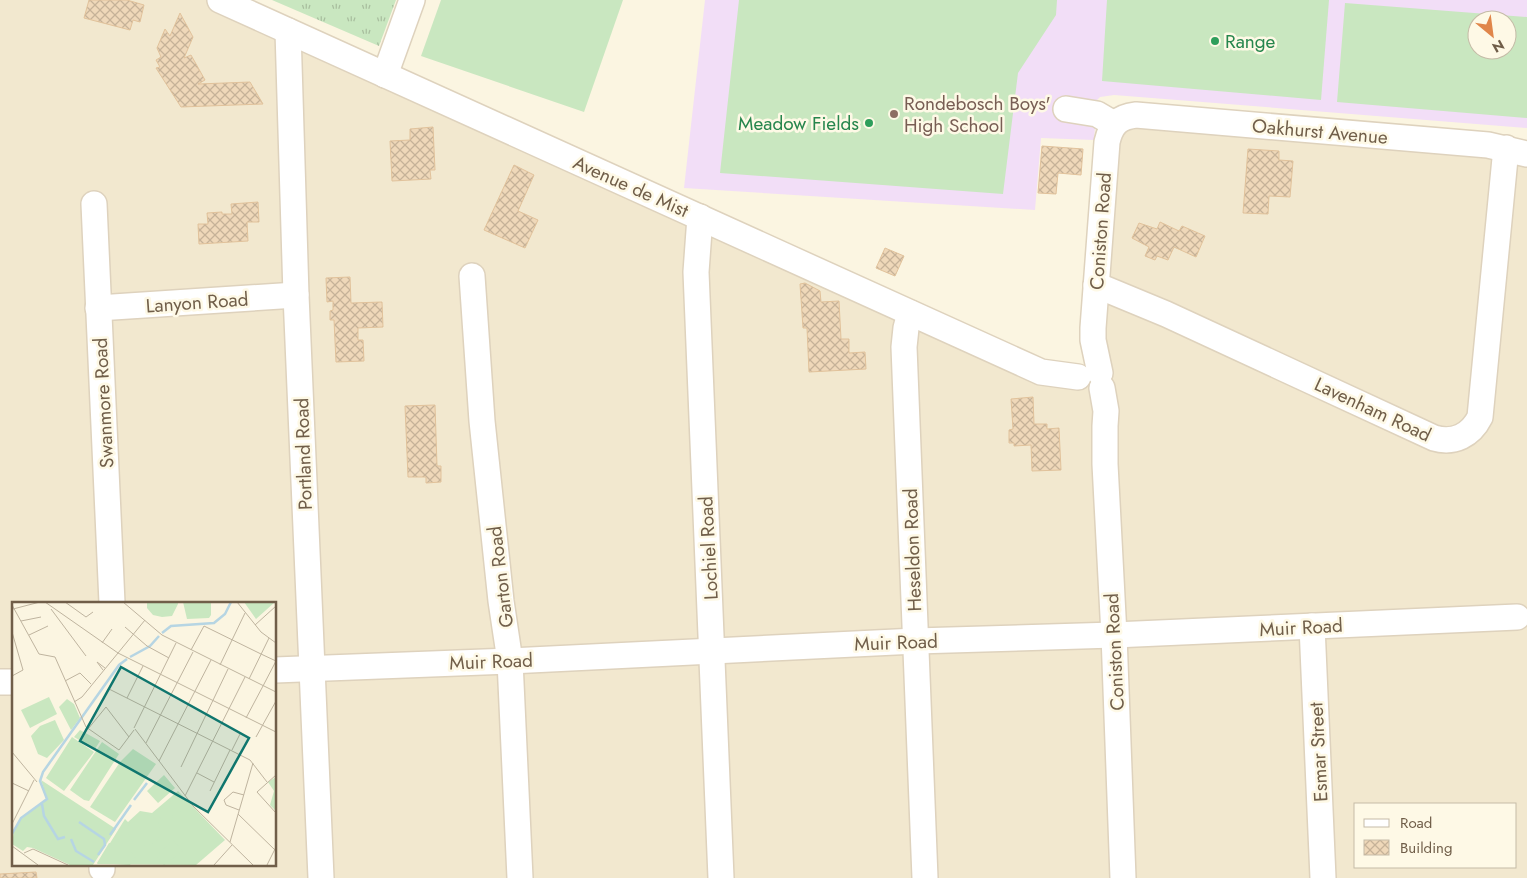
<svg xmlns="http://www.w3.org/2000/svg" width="1527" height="878" viewBox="0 0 1527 878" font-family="Jost,sans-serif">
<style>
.residential{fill:#f2e8cf;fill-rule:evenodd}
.education{fill:#f2def7;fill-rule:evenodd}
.grass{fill:url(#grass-tufts)}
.pitch{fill:#c9e7c0;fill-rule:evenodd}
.building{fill:url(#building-cross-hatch);stroke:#e1c29b}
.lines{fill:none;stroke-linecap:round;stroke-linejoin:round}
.minor-casing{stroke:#ded2bd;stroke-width:28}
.minor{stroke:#fff;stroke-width:25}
.leisure-dot{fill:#2e9e5b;stroke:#fef9e6;stroke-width:2}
.education-dot{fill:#8d6e63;stroke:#fef9e6;stroke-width:2}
.labels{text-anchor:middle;stroke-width:5;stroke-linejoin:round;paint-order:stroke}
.leisure-label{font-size:19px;fill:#27864d;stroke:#fef9e6;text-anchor:start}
.education-label{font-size:19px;fill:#785e54;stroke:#fef9e6;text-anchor:start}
.street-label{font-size:19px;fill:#705e49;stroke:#fef9e6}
.inset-river{fill:none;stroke:#b6d5e3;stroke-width:2.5}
.inset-road{fill:none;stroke:#bfb49f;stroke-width:1}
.view{fill:#0f766e;fill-opacity:0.15;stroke:#0f766e;stroke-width:2.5}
.inset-edge{fill:none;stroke:#705e49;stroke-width:2.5}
</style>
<defs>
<pattern id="grass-tufts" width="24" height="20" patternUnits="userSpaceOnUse" patternTransform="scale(1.25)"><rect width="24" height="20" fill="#c9e7c0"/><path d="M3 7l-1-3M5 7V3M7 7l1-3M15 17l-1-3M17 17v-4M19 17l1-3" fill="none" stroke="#a8be9e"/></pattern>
<pattern id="building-cross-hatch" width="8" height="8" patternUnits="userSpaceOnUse" patternTransform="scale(1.25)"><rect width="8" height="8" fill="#efd8b9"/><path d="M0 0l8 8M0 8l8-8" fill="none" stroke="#c6b298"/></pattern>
</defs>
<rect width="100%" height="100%" fill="#fbf5e1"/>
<path class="residential" d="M0 0H220L1004 355 1085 370 1089 360 1114 124 1527 154V878H0ZM14 603H275V864H14ZM1356 804H1516V867H1356Z"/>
<path class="education" d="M705 0H1527V128L1114 95 1100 97 1097 100 1094 140 1041 138 1035 210 684 188ZM1477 20H1507V50H1477Z"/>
<path class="grass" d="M272 0H396L379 46Z"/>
<g class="pitch">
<path d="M441 0H623L584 112 421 56Z"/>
<path d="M739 0H1057L1056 15 1018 73 1003 194 720 173Z"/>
<path d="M1107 0H1329L1321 100 1102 81Z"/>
<path d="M1345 3 1527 17V118L1337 102ZM1477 20H1507V50H1477Z"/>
</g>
<g class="building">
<path d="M89 0H127L144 5 140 22 133 20 130 30 84 18Z"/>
<path d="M180 13 193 37 184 58 191 55 205 80 198 84 250 82 263 104 181 107 156 68 160 67 156 60 161 57 157 48 165 29 170 36Z"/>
<path d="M433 127 435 170H430L431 179 392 181 390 141 410 140V129Z"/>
<path d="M1042 146 1083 149 1081 175 1058 173 1056 194 1038 193Z"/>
<path d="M1248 149 1279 151V160L1293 161 1290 197 1269 196 1268 214 1243 213Z"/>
<path d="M514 165 534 175 518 211 538 220 525 248 484 230Z"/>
<path d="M258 202 259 222H247L248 241 199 244 198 224H208L207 213 222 212V214H232L231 204Z"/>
<path d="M1160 222 1179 231 1182 226 1205 236 1196 257 1174 247 1168 260 1157 256 1155 260 1145 256 1149 247 1132 238 1139 223 1157 229Z"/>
<path d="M885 248 904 256 895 276 876 268Z"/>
<path d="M350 277 351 303 382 302 383 327 358 328V340H363L364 361 336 362 334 320H330V311L333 310V301L327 302 326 278Z"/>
<path d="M805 283 820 291 821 302 839 301 841 339H849V353L865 352 866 369 809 372 807 328H803L800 284Z"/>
<path d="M1033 397 1034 424H1047V429L1059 428 1061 470 1032 471 1031 445 1014 446V443H1009V430L1013 429 1011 399Z"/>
<path d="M435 405 437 466H441V482L426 483V477H408L405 406Z"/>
<path d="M36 872 37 878H0V874Z"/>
</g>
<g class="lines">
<g class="minor-casing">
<g id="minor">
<path d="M220 0 1041 372 1078 377"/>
<path d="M288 31 296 295 321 878"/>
<path d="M385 75 412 0"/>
<path d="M1066 109 1097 114 1114 124"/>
<path d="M94 204 112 603"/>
<path d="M700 217 696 272 721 878"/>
<path d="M472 276 482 421 501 601 510 661 520 878"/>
<path d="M1096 285 1166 314 1434 438C1454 444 1471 435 1480 417L1506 148"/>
<path d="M98 308 296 295"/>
<path d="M910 313 906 328 904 347 925 878"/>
<path d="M1100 373 1093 340V328L1107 142C1111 125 1118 117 1136 115L1488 145 1527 154"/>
<path d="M1102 388 1106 411 1105 426V464L1114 635 1123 878"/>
<path d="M1312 626 1323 878"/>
<path d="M275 670 510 661 916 641 1114 635 1517 617"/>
<path d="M0 682H14"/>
<path d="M102 864V869"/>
</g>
</g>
<use href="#minor" class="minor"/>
</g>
<g class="leisure-dot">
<circle cx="1215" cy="41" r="5"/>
<circle cx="869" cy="123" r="5"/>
</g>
<circle class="education-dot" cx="894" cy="114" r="5"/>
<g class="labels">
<g class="leisure-label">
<text x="1225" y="48">Range</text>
<text x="859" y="130" text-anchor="end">Meadow Fields</text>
</g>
<g class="education-label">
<text x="904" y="110">Rondebosch Boys'<tspan x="904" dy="22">High School</tspan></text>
</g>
<g class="street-label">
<text transform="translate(1320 131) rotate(5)" y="7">Oakhurst Avenue</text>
<text transform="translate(631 186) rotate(24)" y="7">Avenue de Mist</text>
<text transform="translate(1100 231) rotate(-86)" y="7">Coniston Road</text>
<text transform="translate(197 302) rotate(-4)" y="7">Lanyon Road</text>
<text transform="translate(103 403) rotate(-93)" y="7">Swanmore Road</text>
<text transform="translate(1373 409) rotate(25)" y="7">Lavenham Road</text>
<text transform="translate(303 454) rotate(-92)" y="7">Portland Road</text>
<text transform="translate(708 548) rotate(-93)" y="7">Lochiel Road</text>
<text transform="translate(912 550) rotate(-92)" y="7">Heseldon Road</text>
<text transform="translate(500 577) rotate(-97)" y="7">Garton Road</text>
<text transform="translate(1301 627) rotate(-3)" y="7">Muir Road</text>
<text transform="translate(896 642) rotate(-2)" y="7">Muir Road</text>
<text transform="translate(1114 652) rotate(-93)" y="7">Coniston Road</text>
<text transform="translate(491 661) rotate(-2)" y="7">Muir Road</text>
<text transform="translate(1318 752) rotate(-93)" y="7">Esmar Street</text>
</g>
</g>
<g transform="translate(12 602)">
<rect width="264" height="264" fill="#fbf5e1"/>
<path d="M264 175V209L258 203 262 189 256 180ZM29 178 104 227 81 263H58L21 246 15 245 11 249 0 242 2 228 8 218 35 196ZM166 189 213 238 184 263 85 262 113 217 116 220 128 209 140 211Z" fill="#c9e7c0"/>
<path d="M135 0H166V2L160 14 150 15 141 13 135 6ZM171 0H199V13L197 16 175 17ZM232 0H263L244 17ZM37 95 45 112 18 126 9 108ZM55 97 62 102 68 116 59 128 47 105ZM43 118 52 138 35 156 26 152 19 134 28 124ZM68 128 88 139 83 147 62 135ZM60 135 82 150 52 189 34 176ZM90 140 107 152 77 199 72 198 58 188ZM121 147 144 162 103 220 78 205 108 160ZM152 173 163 186 146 201 135 189ZM157 204a7 7 0 1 1 14 0a7 7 0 1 1-14 0ZM147 212a7 7 0 1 1 14 0a7 7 0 1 1-14 0ZM116 228a16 16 0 1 1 32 0a16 16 0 1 1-32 0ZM103 235 124 254 118 263 85 261 97 241 106 242 101 239ZM161 238 171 249 152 263 144 254Z" fill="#c9e7c0"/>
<path class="inset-river" d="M150 31 159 24 202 21 213 12 219 0M118 55 138 44 147 34M122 198 135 181M30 202 32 214 46 237 53 235M67 220 92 237 93 243 86 253M0 232 9 216 35 197 28 179 31 170 107 63 115 57M98 233 119 203M59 237 64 249 82 260"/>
<path class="inset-road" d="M33 0 106 51 264 130M53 0 74 15 81 10M111 0 150 33 264 90M225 0 249 30 264 41M0 3 27 52 43 55 74 125 107 148 122 128M1 7 28 0M39 7 74 54M9 19 29 15M243 23 264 4M113 25 135 44 157 56M0 30 11 68 0 74M17 33 36 24M90 41 100 27M179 48 192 24 249 52 264 59 251 84M208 63 233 11M91 68 85 60 93 66M237 77 257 36M53 79 68 71 79 82M97 87 238 158 255 180M115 96 131 64M62 100 70 95 133 18M234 116 251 84M122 126 164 41M76 127 94 105 117 135M123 127 181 204 241 263M244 135 264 99M134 141 181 50M220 148 228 132M0 150 25 180M147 159 199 58M169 165 216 67M185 171 202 180M264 173 245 190 264 211M0 181 17 189M198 189 218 148M173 194 233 75M227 208 214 203 212 198 221 190 232 193M226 212 263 248M0 222 22 178M218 240 241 161M0 244 26 263M12 251 21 247 56 263M202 263 220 243M255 263 264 245"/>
<path class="view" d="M109 65 237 136 196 210 68 139Z"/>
<rect width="264" height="264" class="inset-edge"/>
</g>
<rect x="1354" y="803" width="162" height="65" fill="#fef9e6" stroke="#c5bba7"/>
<rect x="1364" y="819" width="25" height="8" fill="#ffffff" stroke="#c5bba7"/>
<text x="1400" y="828" font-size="15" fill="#705e49">Road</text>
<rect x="1364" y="840" width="25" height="15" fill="url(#building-cross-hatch)" stroke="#c5bba7"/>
<text x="1400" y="853" font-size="15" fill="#705e49">Building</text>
<g transform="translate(1492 35) rotate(151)"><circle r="24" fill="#fef9e6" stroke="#c5bba7"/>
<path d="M0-4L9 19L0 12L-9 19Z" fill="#e0864a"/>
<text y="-8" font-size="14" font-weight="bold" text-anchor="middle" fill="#705e49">N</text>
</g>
</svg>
